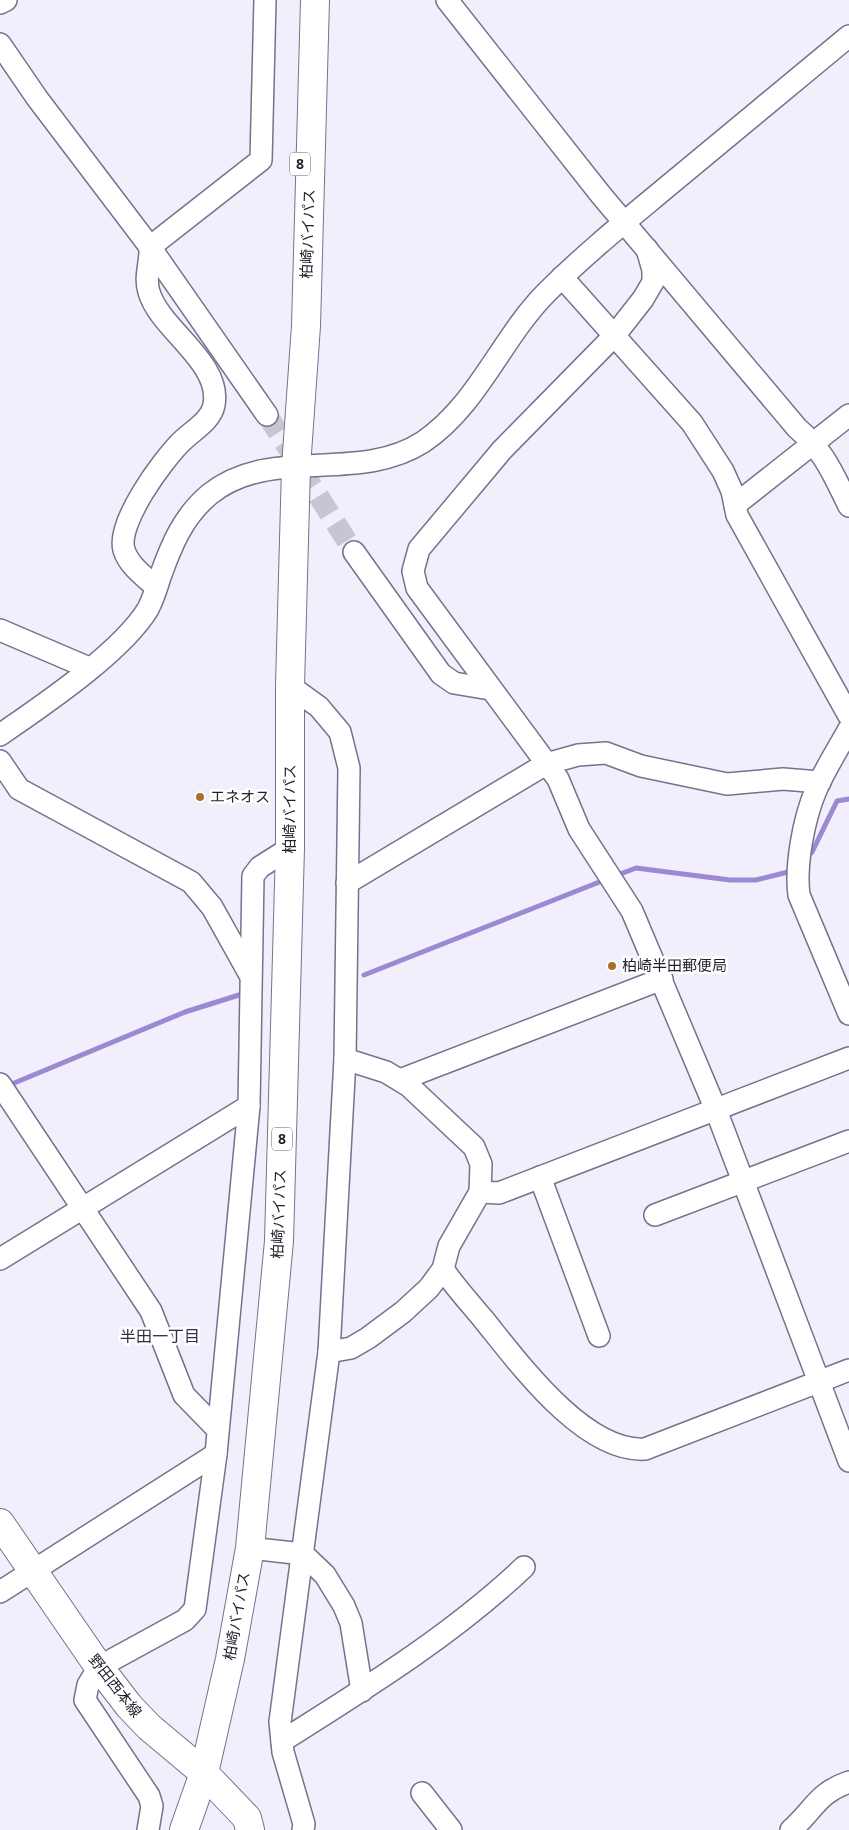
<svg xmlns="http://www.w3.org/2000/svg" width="849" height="1830" viewBox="0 0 849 1830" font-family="'Open Sans','Noto Sans JP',sans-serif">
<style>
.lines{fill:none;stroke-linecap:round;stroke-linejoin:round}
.stream{stroke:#9c89d2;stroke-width:5}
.minor-tunnel{stroke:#c8c5d3;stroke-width:21;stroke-dasharray:21 11;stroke-linecap:butt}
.minor-casing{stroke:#77718e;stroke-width:24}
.major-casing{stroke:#77718e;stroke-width:30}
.highway-casing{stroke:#77718e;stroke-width:30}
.minor{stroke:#fff;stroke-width:21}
.major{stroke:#fff;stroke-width:28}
.highway{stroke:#fff;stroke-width:28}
.poi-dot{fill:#a86f2e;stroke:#fff;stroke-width:2}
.labels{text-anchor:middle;stroke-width:5;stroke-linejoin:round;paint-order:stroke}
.shield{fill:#fff;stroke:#64626b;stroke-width:1}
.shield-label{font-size:14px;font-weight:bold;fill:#221f2b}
.street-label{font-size:15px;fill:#221f2b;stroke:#fff}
.poi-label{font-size:15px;fill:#221f2b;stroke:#fff;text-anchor:start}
.neighbourhood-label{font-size:16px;fill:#322c45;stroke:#fff}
</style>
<rect width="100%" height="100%" fill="#f2effd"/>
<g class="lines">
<g class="stream">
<path d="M806 857 812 852 837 801 849 799"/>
<path d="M615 876 636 868 730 880H756L788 872 792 869"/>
<path d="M364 975 607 879"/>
<path d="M7 1086 185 1012 239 995"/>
</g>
<path class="minor-tunnel" d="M267 415 354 552"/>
<g class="minor-casing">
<g id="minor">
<path d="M447 0 601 195 797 428C825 452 833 474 849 506"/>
<path d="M0 3 6 0"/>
<path d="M0 44 37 98 150 247 267 415"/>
<path d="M647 249 653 270V282L643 299 614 336 502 450 419 549 413 571 417 588 558 779 579 829 632 911 716 1110 849 1461"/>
<path d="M562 277 692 423 723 471 732 491 737 515 849 716"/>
<path d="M735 505 849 415"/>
<path d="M354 552 441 674 454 683 490 689"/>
<path d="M156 587C145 577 129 566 124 550 116 523 163 460 181 442 192 431 211 421 214 405 222 362 160 330 149 292 144 277 151 262 150 247L261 160 265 0"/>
<path d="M0 630 89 668"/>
<path d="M290 686 319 707 340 732 349 768 345 1059 329 1352 280 1722 283 1752 304 1824 303 1830"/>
<path d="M849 729C838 749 825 769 816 790 804 818 795 865 799 895L849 1014"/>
<path d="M0 735C43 705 121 653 148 609 153 599 157 587 160 577 171 546 183 516 210 494 271 445 358 484 423 442 478 405 501 338 547 292 585 254 626 221 668 186 728 136 789 86 849 36"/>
<path d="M0 761 19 789 191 882 212 907 250 975"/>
<path d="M347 883 546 764 578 755 606 753 641 766 727 784 783 779 820 782"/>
<path d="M400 1080 662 979"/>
<path d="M0 1084 151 1311 184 1395 218 1430"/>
<path d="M540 1177 599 1336"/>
<path d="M480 1192 499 1193 849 1058"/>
<path d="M655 1215 849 1141"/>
<path d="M0 1259 249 1106"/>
<path d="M443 1269C455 1287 470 1303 484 1320 518 1362 584 1453 645 1449L849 1370"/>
<path d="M329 1352 351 1348 368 1338 403 1312 429 1288 443 1269 449 1246 480 1192 481 1164 474 1147 409 1086 386 1072 345 1059"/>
<path d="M250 1548 303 1554 325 1575 344 1606 351 1623 362 1691"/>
<path d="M0 1592 216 1454"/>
<path d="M282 1741C366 1688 452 1635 524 1567"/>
<path d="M422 1793 451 1830"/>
<path d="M148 1830 152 1806 149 1796 85 1700 88 1685 99 1667 185 1620 195 1609 216 1454 249 1106 253 876 260 867 290 848"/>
<path d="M791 1830C814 1810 817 1793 849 1782"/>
</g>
</g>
<g class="major-casing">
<path id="major" d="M0 1523 99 1667 129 1706 149 1727 204 1773 247 1818 250 1830"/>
</g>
<g class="highway-casing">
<path id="highway" d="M184 1830 204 1773 230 1659 250 1548 279 1241 290 848V686L296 467 306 326 315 0"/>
</g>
<use href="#minor" class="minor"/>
<use href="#major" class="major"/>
<use href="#highway" class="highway"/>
</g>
<g class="poi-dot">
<circle cx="200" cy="797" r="5"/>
<circle cx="612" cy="966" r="5"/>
</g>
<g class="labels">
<g class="shield">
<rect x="290" y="152.5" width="20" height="23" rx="4"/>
<rect x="272" y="1127.5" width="20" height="23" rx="4"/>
</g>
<g class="shield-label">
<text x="300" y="169">8</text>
<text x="282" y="1144">8</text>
</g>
<g class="street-label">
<text transform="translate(308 234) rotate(-88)" y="5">柏崎バイパス</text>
<text transform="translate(290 809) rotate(-90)" y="5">柏崎バイパス</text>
<text transform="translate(279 1214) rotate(-88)" y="5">柏崎バイパス</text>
<text transform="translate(237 1616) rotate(-80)" y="5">柏崎バイパス</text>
<text transform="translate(115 1686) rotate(52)" y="5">野田西本線</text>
</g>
<g class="poi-label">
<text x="210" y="802">エネオス</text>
<text x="622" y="971">柏崎半田郵便局</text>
</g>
<g class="neighbourhood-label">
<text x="160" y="1342">半田一丁目</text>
</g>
</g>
</svg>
